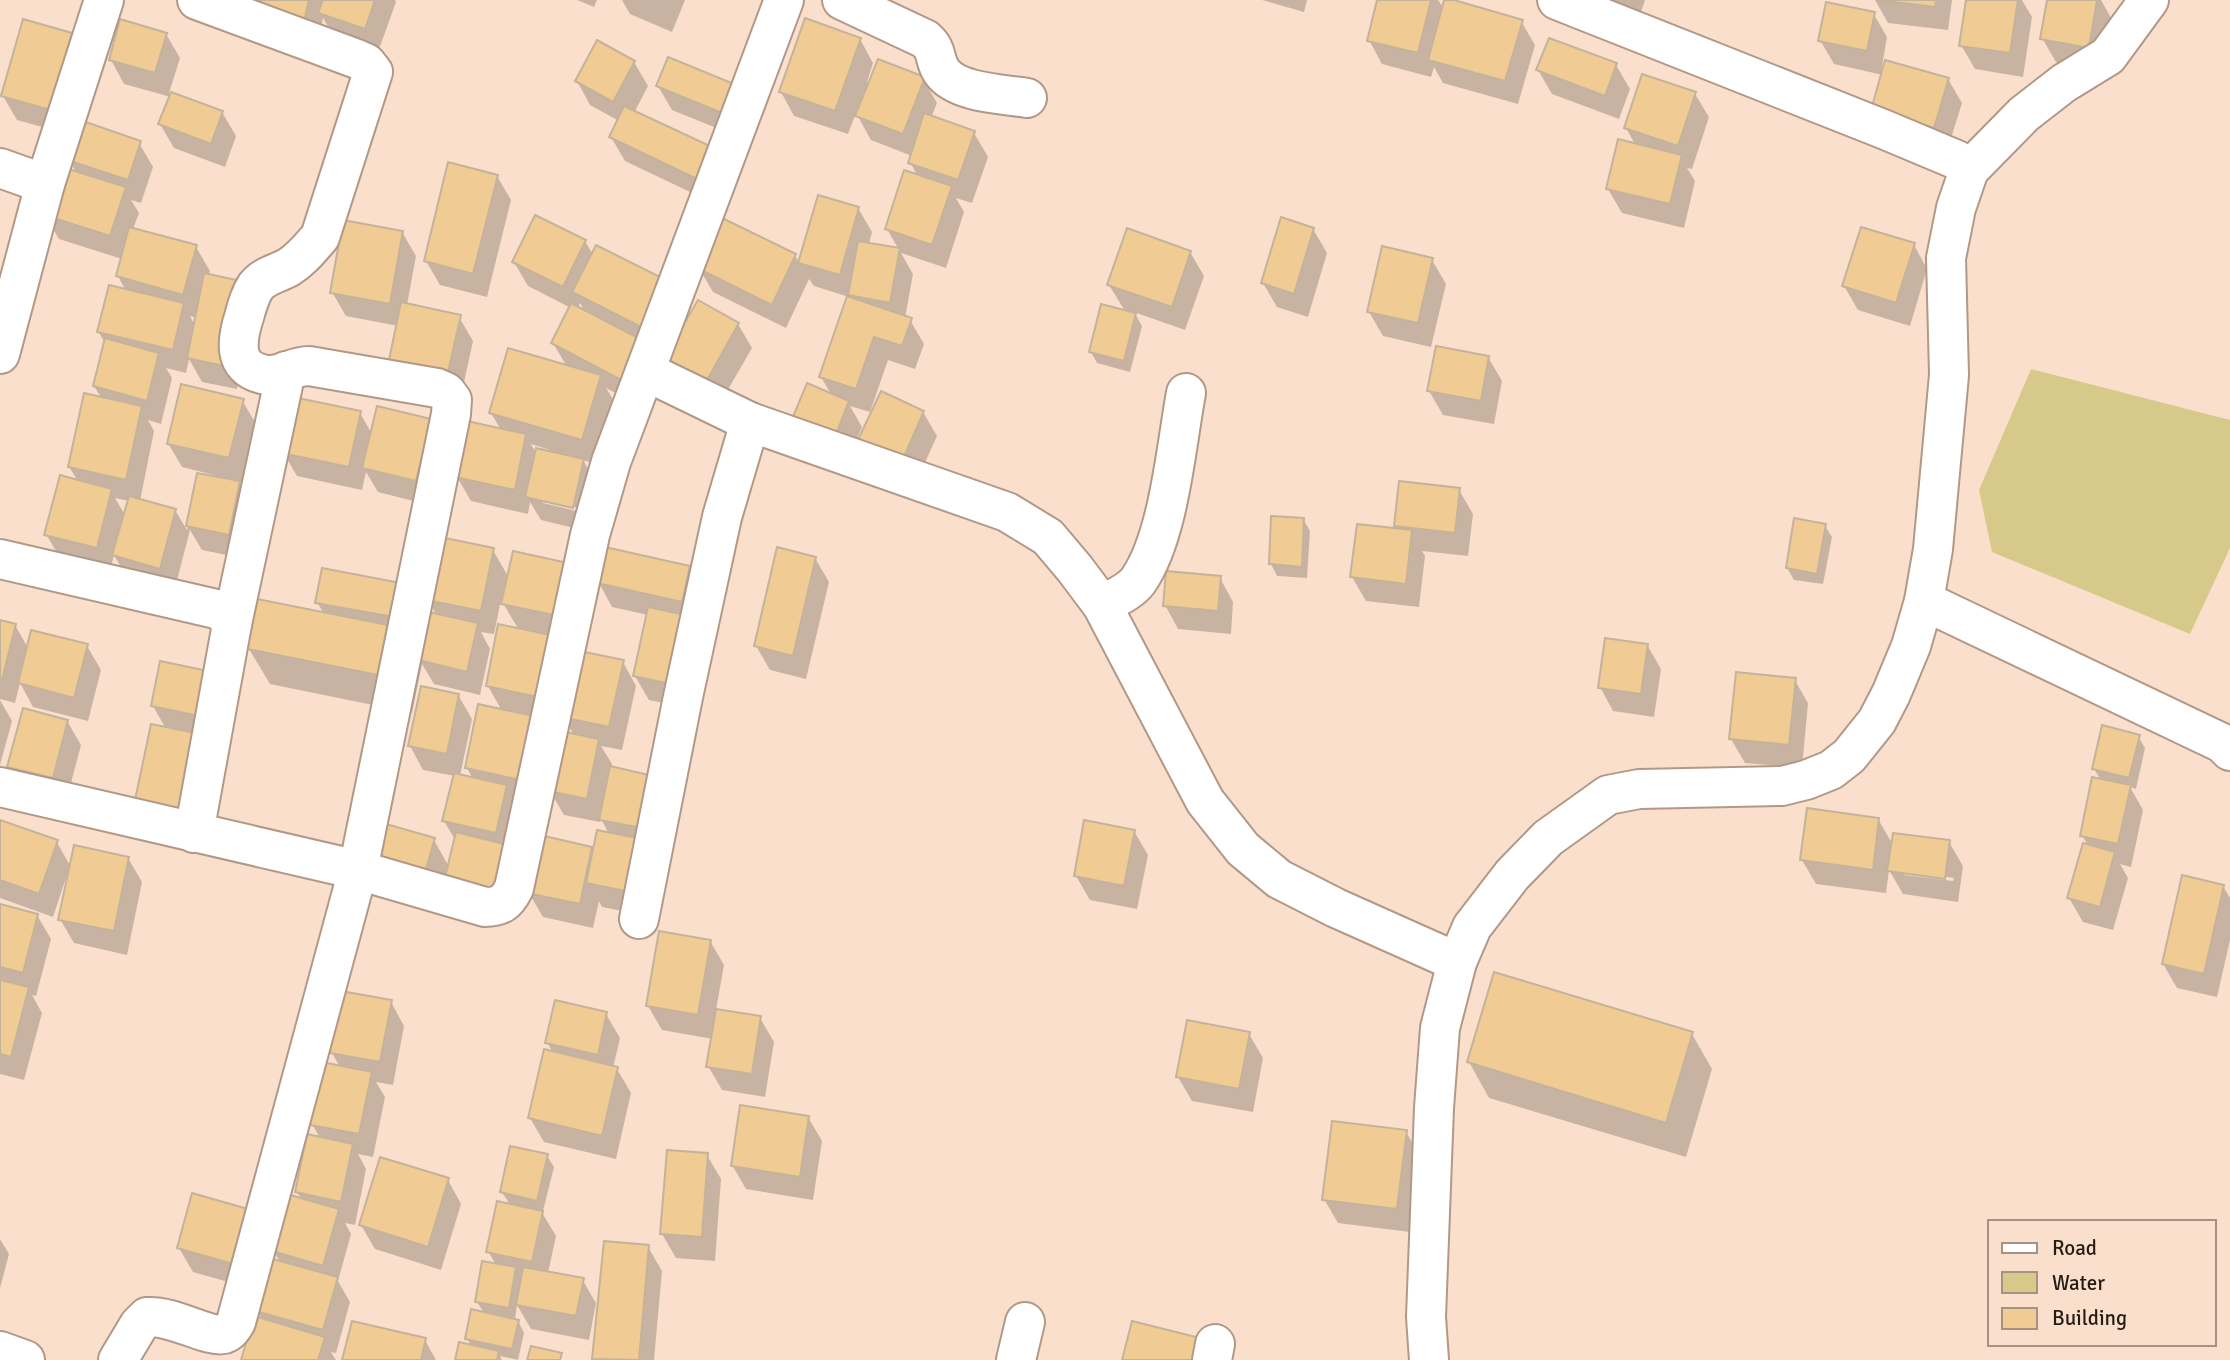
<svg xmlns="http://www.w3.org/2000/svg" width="2230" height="1360" viewBox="0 0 2230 1360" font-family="Signika,sans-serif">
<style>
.water{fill:#d7c98a}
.shadow{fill:#0003;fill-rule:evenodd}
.building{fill:#f0cb93;stroke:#c4b39b;stroke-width:2}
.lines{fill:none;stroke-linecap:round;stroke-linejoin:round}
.minor-casing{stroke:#b29987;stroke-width:42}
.minor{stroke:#fff;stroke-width:38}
</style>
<rect width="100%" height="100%" fill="#fae0cc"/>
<path class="water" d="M2031 369 2230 420V548L2190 634 1992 552 1979 490Z"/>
<g class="shadow">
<path d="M203 0H395L396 2 378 52 334 37 323 18 316 48Z"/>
<path d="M577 0H597L594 7Z"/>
<path d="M622 0H685L672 32 630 14Z"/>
<path d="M1262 0H1307L1304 12Z"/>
<path d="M1378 0H1438L1444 9 1448 0 1521 21 1535 45 1518 104 1443 83 1434 67 1431 77 1382 64 1369 40Z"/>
<path d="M1597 0H1645L1638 21Z"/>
<path d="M1875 0H1952L1948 30 1888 23Z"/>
<path d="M1967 0H2022L2032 17 2023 77 1975 69 1961 45Z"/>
<path d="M2049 0H2101L2111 18 2102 71 2056 62 2042 38Z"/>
<path d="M1873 13 1887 37 1881 72 1948 79 1962 103 1947 151 1887 133 1883 75 1834 64 1820 40Z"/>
<path d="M166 34 180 58 169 93 222 112 236 136 225 167 174 148 160 124 171 97 124 84 111 60Z"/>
<path d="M71 35 85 59 64 133 17 120 3 96Z"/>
<path d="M860 39 873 63 867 82 923 79 937 103 931 118 974 133 988 157 972 203 956 198 964 212 946 268 901 253 913 274 905 318 910 320 924 344 915 369 888 360 870 412 850 406 862 427 846 465 806 448 832 396 821 377 849 297 814 286 809 279 786 328 713 292 699 268 795 256 800 263 858 208 872 232 869 244 899 250 887 229 918 177 910 162 912 156 871 140 856 113 848 134 794 116 781 92Z"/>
<path d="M634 62 648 86 634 113 711 149V202L625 161 611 137 619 121 590 105 577 81Z"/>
<path d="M1616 65 1630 89 1619 119 1552 94 1538 70Z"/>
<path d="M658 86 738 88 741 138 672 110Z"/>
<path d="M1695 94 1709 117 1692 169 1687 168 1695 181 1684 228 1622 213 1608 189 1636 146 1626 128Z"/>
<path d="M139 143 153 167 141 203 131 200 139 213 133 229 196 247 210 271 208 276 254 307 237 389 202 382 189 359 186 373 166 368 172 378 161 424 148 420 154 431 140 501 175 510 187 530 198 475 214 478V475L182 467 168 443 242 400 256 424 243 482 237 480 252 507 242 558 202 550 190 530 174 592 128 579 114 555 110 571 60 558 46 534 78 481 69 467 102 399 94 386 105 343 98 331 126 291 118 276 122 259 59 239 45 215 77 174 69 159ZM190 316 197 318 195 326ZM115 498 129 501 125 515Z"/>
<path d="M497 176 511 200 487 297 440 285 426 261Z"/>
<path d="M1313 229 1327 253 1308 317 1277 307 1263 283Z"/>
<path d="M402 232 416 256 407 305 459 317 473 341 461 396 404 384 390 360 398 326 346 316 332 292Z"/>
<path d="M585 241 593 255 664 282 637 404 606 388 614 401 595 464 583 460 597 485 586 531 541 520 530 502 528 514 471 501 457 477 501 430 491 413 567 367 553 343 571 308 528 286 514 262ZM580 303 586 313 578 308ZM531 444 550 450 549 453 537 455ZM543 499 582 509 581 512 543 503Z"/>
<path d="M1914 245 1927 269 1910 326 1858 310 1844 286Z"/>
<path d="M1190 252 1204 276 1185 330 1134 312 1142 326 1130 372 1097 363 1091 352 1125 311 1109 285Z"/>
<path d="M1432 260 1446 284 1431 347 1383 336 1369 312Z"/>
<path d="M738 324 752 348 715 412 676 389Z"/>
<path d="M1488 357 1502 381 1494 424 1443 415 1429 391Z"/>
<path d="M882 393 923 412 937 436 914 487Z"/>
<path d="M360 413 372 434 430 420 429 505 378 492 366 472 362 490 297 476 283 452Z"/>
<path d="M1459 490 1473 514 1468 556 1422 551 1425 556 1419 607 1366 601 1352 577 1398 530 1396 526Z"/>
<path d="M1303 519 1310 531 1307 578 1277 576 1271 564Z"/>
<path d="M1825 526 1832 537 1823 584 1794 580 1787 568Z"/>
<path d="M493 550 509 578 514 553 571 639 548 634 563 660 534 803 512 799 519 810 510 853 397 899 434 840 449 867 456 841 444 821 455 776 423 770 410 746 458 695 472 719 460 776 473 779 467 768 502 711 488 686 519 630 501 600 494 634 481 632 490 649 480 695 434 684 422 664 412 713 270 684 249 649 324 614 317 602 418 610 437 616 428 600Z"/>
<path d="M815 558 829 582 806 679 770 670 756 646Z"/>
<path d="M689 567 703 591 679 706 649 700 635 676 648 615 612 607 599 583Z"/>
<path d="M1220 578 1233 602 1231 634 1178 629 1165 605Z"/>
<path d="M0 621 15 625 28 648 87 646 101 670 88 721 33 707 20 683 15 703 0 699Z"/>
<path d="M1647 645 1661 669 1654 717 1613 711 1600 687Z"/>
<path d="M623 662 636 686 622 750 601 746 612 764 611 768 652 777 643 915 602 907 599 901 593 928 543 917 529 893 591 848 594 854 609 834 601 819 600 822 564 815 550 791 574 735 563 717Z"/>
<path d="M207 673 218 761 166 729 153 706Z"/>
<path d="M1794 679 1808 703 1802 768 1745 763 1731 739Z"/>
<path d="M0 700 12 721 0 765Z"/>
<path d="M67 721 81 745 66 802 23 791 9 767Z"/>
<path d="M2138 736 2145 748 2136 789 2130 787 2143 810 2131 867 2120 864 2128 878 2113 930 2083 922 2069 898 2088 846 2082 835 2101 780 2094 769Z"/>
<path d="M1878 819 1893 845 1949 842 1963 866 1958 902 1903 894 1889 870 1886 893 1816 884 1802 860ZM1904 871 1954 878 1953 881 1904 875Z"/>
<path d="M0 822 56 841 71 867 128 858 142 882 127 955 74 943 60 919 69 876 67 875 53 917 0 898Z"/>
<path d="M1134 831 1148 855 1137 909 1090 900 1076 876Z"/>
<path d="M2223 886 2230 898V940L2217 997 2177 988 2163 964Z"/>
<path d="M0 906 37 915 51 939 36 996 32 995 42 1013 24 1080 0 1074Z"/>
<path d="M710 941 724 965 716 1010 760 1018 774 1042 765 1097 722 1090 708 1066 713 1039 662 1030 648 1006Z"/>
<path d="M391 1002 404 1026 393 1085 376 1082 385 1097 373 1157 358 1154 366 1169 355 1225 345 1223 351 1234 338 1281 350 1302 336 1353 331 1352 336 1360H243L263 1321 257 1311 281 1263 273 1251 302 1200 297 1192 320 1138 312 1124 340 1067 332 1053Z"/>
<path d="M606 1014 620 1038 613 1068 617 1069 631 1093 616 1159 544 1142 530 1118 553 1053 547 1042Z"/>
<path d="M1249 1034 1263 1058 1253 1112 1192 1101 1178 1077Z"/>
<path d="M1692 1034 1712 1069 1686 1157 1489 1098 1469 1062Z"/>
<path d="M808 1117 822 1141 813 1200 746 1189 732 1165Z"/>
<path d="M1406 1132 1420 1156 1410 1232 1338 1223 1324 1199Z"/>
<path d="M707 1155 721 1179 715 1261 676 1258 662 1234Z"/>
<path d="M547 1156 554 1167 543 1211H541L556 1236 548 1273 582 1279 596 1303 589 1340 531 1329 517 1305 515 1320 518 1321 524 1333 518 1360 500 1356 502 1360H456L471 1346 467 1338 484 1313 477 1302 496 1265 488 1251 510 1205 502 1192Z"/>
<path d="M448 1180 461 1204 441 1270 375 1249 361 1225Z"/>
<path d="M193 1195 253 1289 193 1272 179 1248Z"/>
<path d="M0 1239 9 1254 0 1288Z"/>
<path d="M648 1247 662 1271 654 1360H595Z"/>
<path d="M425 1340 436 1360H344Z"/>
</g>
<g class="building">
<path d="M261 0H309L303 25 257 14Z"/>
<path d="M323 0H375L365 29 318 13Z"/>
<path d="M1377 0H1431L1418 53 1367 41Z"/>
<path d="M1444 0H1454L1523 20 1505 81 1428 60Z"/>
<path d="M1877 0H1936L1935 7Z"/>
<path d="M1966 0H2018L2010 53 1959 46Z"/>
<path d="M2047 0H2097L2089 48 2040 39Z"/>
<path d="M1826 2 1875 12 1867 51 1818 41Z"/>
<path d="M805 18 861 38 835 111 779 92Z"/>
<path d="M23 19 72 33 50 110 1 96Z"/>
<path d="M120 19 167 33 155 73 109 60Z"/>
<path d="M1549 38 1617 63 1605 96 1536 70Z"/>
<path d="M597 40 635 61 613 102 575 81Z"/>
<path d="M668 57 739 86 727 115 656 86Z"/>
<path d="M878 59 925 77 903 134 855 116Z"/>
<path d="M1885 60 1949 78 1934 128 1871 110Z"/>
<path d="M1642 74 1696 92 1678 146 1624 128Z"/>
<path d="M171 92 223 111 211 144 158 124Z"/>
<path d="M624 106 712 147 697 179 609 137Z"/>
<path d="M924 113 975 131 958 180 908 163Z"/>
<path d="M80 120 141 141 128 180 67 160Z"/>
<path d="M1618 139 1682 155 1670 204 1606 189Z"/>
<path d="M448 162 498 175 473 274 424 261Z"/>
<path d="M59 166 126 187 110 236 44 215Z"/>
<path d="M904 170 952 186 932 245 885 229Z"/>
<path d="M818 195 859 207 840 275 798 263Z"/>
<path d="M535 215 586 240 563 287 512 262Z"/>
<path d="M1281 217 1314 228 1294 294 1261 283Z"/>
<path d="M722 218 796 254 772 305 697 268Z"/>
<path d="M343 220 403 231 390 304 330 293Z"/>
<path d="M129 227 197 245 183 295 116 276Z"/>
<path d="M1861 227 1915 243 1896 303 1842 286Z"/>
<path d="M1127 228 1191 251 1172 307 1107 285Z"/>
<path d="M858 241 900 248 890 303 848 295Z"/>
<path d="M596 245 666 280 641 327 572 292Z"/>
<path d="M1382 246 1433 258 1418 323 1367 312Z"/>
<path d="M204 273 241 281 224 366 187 358Z"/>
<path d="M109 285 184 303 173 350 97 332Z"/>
<path d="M847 296 912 318 902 346 874 337 856 389 819 377Z"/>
<path d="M698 300 739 323 702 389 660 365Z"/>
<path d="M401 302 461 315 448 372 389 360Z"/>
<path d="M571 303 644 341 623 381 551 343Z"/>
<path d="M1101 304 1136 313 1124 361 1089 352Z"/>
<path d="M105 338 159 353 147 401 93 386Z"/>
<path d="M1436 346 1489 356 1481 401 1427 391Z"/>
<path d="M508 348 601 375 582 440 489 413Z"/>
<path d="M807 383 849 401 833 442 790 424Z"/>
<path d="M181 384 244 399 229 458 167 444Z"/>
<path d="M881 391 924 411 901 464 856 444Z"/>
<path d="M84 393 142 406 126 480 68 467Z"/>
<path d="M293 397 361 411 349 467 281 453Z"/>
<path d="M377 406 431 419 416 481 362 468Z"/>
<path d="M467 421 526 434 515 490 455 477Z"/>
<path d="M536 448 584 459 573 508 525 497Z"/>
<path d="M197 473 240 481 229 535 186 526Z"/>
<path d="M60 475 112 489 97 548 44 535Z"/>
<path d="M1399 481 1460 488 1455 533 1394 526Z"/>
<path d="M129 496 176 509 160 569 112 555Z"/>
<path d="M1271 516 1304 518 1302 567 1269 564Z"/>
<path d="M1794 518 1826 524 1817 574 1786 568Z"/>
<path d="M1357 524 1412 530 1406 584 1350 577Z"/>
<path d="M440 537 494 548 481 611 426 600Z"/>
<path d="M605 547 690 566 682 602 597 583Z"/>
<path d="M777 547 816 557 793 656 754 646Z"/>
<path d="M513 551 568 563 558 616 501 604Z"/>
<path d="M322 568 406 584 399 618 315 603Z"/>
<path d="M1166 571 1221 576 1218 611 1163 606Z"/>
<path d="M257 599 403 628 393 678 247 649Z"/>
<path d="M648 607 681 614 666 683 633 676Z"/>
<path d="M429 612 478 623 467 672 418 660Z"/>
<path d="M0 620 16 624 2 680H0Z"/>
<path d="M498 624 551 635 538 697 486 686Z"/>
<path d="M31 630 88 644 74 698 18 683Z"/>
<path d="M1605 638 1648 644 1641 694 1598 688Z"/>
<path d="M575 650 624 660 609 727 561 717Z"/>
<path d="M160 661 208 671 199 716 151 706Z"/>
<path d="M1736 672 1796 678 1789 745 1729 739Z"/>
<path d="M421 686 459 694 447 754 408 746Z"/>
<path d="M478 704 534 716 520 780 465 768Z"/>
<path d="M23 708 68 720 53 778 7 767Z"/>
<path d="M151 724 206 735 189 812 135 800Z"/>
<path d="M2102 725 2140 735 2129 778 2092 769Z"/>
<path d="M561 731 599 739 587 799 548 791Z"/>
<path d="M610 766 653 776 642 828 599 820Z"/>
<path d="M454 773 507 785 496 833 442 821Z"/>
<path d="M2092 777 2131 785 2118 844 2080 836Z"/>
<path d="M1807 808 1879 818 1873 870 1800 860Z"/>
<path d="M0 820 58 840 39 894 0 880Z"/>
<path d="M1084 820 1135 830 1124 886 1074 876Z"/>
<path d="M379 822 435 838 421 886 367 867Z"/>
<path d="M597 830 642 839 630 892 586 883Z"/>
<path d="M456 832 508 845 495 894 444 881Z"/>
<path d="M1893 833 1950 840 1945 879 1887 871Z"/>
<path d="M540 835 592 847 580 904 527 893Z"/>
<path d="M2083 843 2115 852 2100 907 2067 898Z"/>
<path d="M74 845 129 857 114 931 58 920Z"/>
<path d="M2182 875 2224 885 2204 974 2162 964Z"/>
<path d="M0 904 38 914 23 973 0 967Z"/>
<path d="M659 931 711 940 698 1015 646 1006Z"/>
<path d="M1494 972 1693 1032 1666 1123 1467 1062Z"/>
<path d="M0 980 29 987 11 1057 0 1054Z"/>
<path d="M341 991 392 1000 380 1062 330 1053Z"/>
<path d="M555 1000 607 1012 598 1055 545 1043Z"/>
<path d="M716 1009 761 1016 752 1074 706 1067Z"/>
<path d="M1187 1020 1250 1032 1239 1089 1176 1077Z"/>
<path d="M544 1049 618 1067 602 1136 528 1118Z"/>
<path d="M322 1062 372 1072 359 1134 310 1125Z"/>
<path d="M740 1105 809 1116 800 1177 731 1166Z"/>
<path d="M1332 1121 1407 1130 1397 1209 1322 1200Z"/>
<path d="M307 1134 353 1144 341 1202 295 1192Z"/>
<path d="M510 1146 548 1154 537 1201 500 1192Z"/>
<path d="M667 1150 708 1153 702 1237 660 1234Z"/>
<path d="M380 1157 449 1178 428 1247 359 1225Z"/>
<path d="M192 1193 255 1211 240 1266 177 1248Z"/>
<path d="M287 1194 339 1209 323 1266 272 1251Z"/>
<path d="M497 1201 543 1211 532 1262 486 1252Z"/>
<path d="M604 1241 649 1245 639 1360 592 1359Z"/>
<path d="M269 1258 338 1277 323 1330 255 1311Z"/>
<path d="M482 1261 516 1267 509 1308 475 1302Z"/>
<path d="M523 1267 584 1278 576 1316 516 1305Z"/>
<path d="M471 1309 519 1320 512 1349 465 1339Z"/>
<path d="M254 1316 325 1337 318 1360H241Z"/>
<path d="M352 1321 426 1338 421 1360H342Z"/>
<path d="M1132 1321 1204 1339 1199 1360H1122Z"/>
<path d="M459 1342 499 1351 497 1360H455Z"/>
<path d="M531 1346 562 1353 560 1360H527Z"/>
</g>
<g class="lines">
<g class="minor-casing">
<g id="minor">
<path d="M842 0 925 39C939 51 933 59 942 72 957 93 1003 94 1027 98"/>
<path d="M0 168 45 184"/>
<path d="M1969 170 2024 114 2064 83 2108 56 2149 0"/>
<path d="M0 354 45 184 104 0"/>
<path d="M645 371 750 422 1007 512 1048 537 1075 569 1102 605 1205 801 1243 849 1279 879 1336 908 1457 962"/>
<path d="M0 559 216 609 225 614 232 624 194 833"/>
<path d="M1924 601 2222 743 2230 751"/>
<path d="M1102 605C1114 598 1130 592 1138 581 1169 537 1176 447 1186 393"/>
<path d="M232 624 286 371"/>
<path d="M0 787 358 870 485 907C501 907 507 902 514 888L590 535 611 462 784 0"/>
<path d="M639 919 683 697 722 517 750 422"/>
<path d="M0 1351 25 1360"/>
<path d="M118 1360 139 1325 147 1317C173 1315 208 1338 224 1334 230 1332 233 1327 236 1322L358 870 451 414 452 400 446 392 437 388 309 366C291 366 279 379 262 374 232 367 237 339 244 317 247 306 250 295 256 286 265 275 277 274 289 267 302 259 310 248 320 237L373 72 366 63 357 59 197 0"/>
<path d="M1016 1360 1025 1322"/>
<path d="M1212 1360 1215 1344"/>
<path d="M1429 1360 1426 1317 1434 1108 1440 1028 1457 962 1472 927 1512 875 1548 838 1608 795 1639 789 1782 786 1806 780 1831 770 1849 756 1877 721 1891 694 1911 646 1924 601 1933 549 1949 375 1946 258 1956 208 1969 170 1957 160 1883 129 1557 0"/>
</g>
</g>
<use href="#minor" class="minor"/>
</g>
<rect x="1988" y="1220" width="228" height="126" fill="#fae0cc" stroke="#a59283" stroke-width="2"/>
<rect x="2002" y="1243" width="35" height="10" fill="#ffffff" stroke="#a59283" stroke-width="2"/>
<text x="2052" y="1255" font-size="21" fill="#261c16">Road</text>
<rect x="2002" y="1272" width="35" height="21" fill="#d7c98a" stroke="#a59283" stroke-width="2"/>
<text x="2052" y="1290" font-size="21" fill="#261c16">Water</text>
<rect x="2002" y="1308" width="35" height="21" fill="#f0cb93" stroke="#a59283" stroke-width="2"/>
<text x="2052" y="1325" font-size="21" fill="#261c16">Building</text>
</svg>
